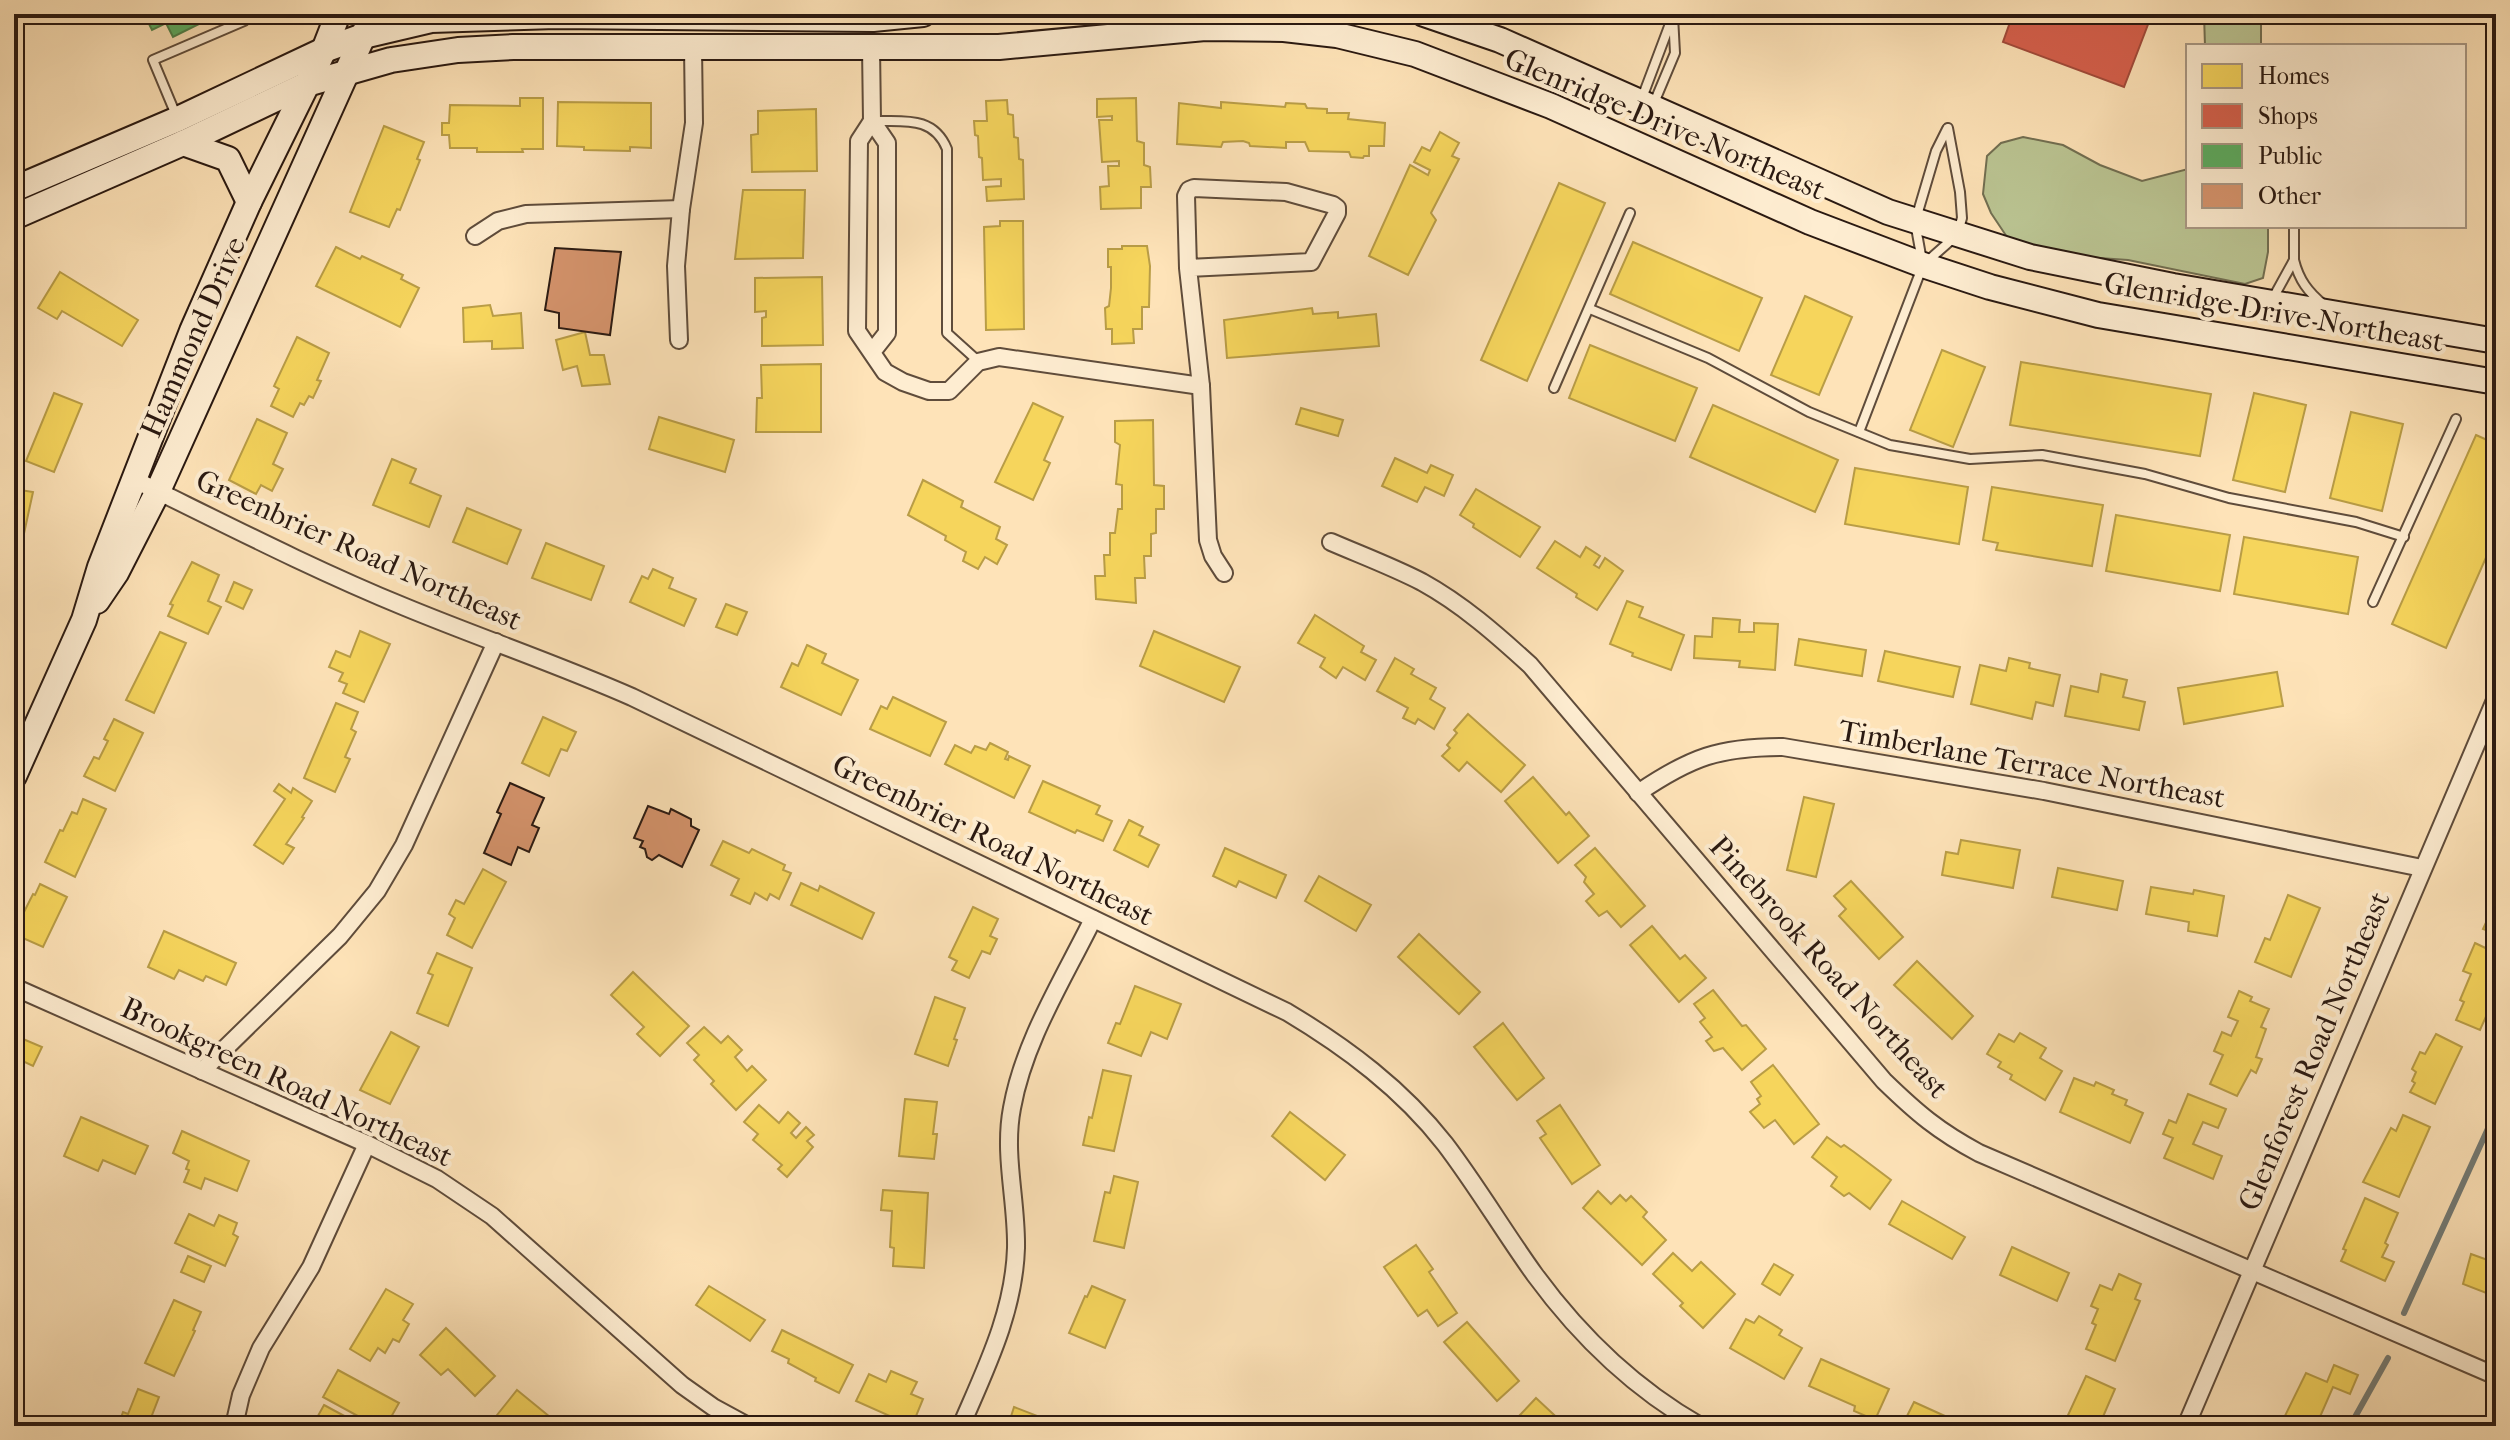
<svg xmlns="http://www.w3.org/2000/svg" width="2510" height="1440" viewBox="0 0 2510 1440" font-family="'IM FELL French Canon',serif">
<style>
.green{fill:#bbc593;stroke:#726f52;stroke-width:2}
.homes{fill:#f6d55c;stroke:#b99d46;stroke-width:2}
.shops{fill:#d6604d;stroke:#a24b3b;stroke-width:2}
.public{fill:#5aae61;stroke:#4c8149;stroke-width:2}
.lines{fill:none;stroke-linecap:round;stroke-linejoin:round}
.stream{stroke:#737b76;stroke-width:6}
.building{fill:#d6946d;stroke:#2a1911;stroke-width:2}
.lane-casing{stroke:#5f4c3b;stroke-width:12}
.street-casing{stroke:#5f4c3b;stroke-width:20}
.secondary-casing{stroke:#2a1911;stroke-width:28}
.lane{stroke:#feedd1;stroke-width:8}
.street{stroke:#feedd1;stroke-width:16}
.secondary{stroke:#feedd1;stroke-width:24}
.labels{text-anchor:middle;stroke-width:8;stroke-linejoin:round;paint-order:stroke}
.street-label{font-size:30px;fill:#2a1911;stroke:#feedd1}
</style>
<rect width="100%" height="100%" fill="#fee3b8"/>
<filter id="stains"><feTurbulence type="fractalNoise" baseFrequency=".0025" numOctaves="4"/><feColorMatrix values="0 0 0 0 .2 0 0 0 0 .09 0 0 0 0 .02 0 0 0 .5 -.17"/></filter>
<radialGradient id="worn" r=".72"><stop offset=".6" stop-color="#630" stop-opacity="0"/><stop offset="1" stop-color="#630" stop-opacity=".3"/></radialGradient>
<g class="green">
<path d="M2204 14H2261V46H2205Z"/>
<path d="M2023 137 2063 145 2100 165 2142 181 2188 169V226H2268V252L2263 278 2245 284 2128 260 2056 255 2007 237 1991 213 1983 194 1987 156 2001 143Z"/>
</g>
<g class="homes">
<path d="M520 98H543V149H522L523 152H477V148H450L449 135H442V123H449L450 105 520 106Z"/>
<path d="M1136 98 1137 141 1144 143V165L1150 167 1151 187H1141V208L1101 209 1100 187 1109 186 1108 166H1119V161L1102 162 1099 120H1112V116L1097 117V99Z"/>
<path d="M1007 100 1008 114 1013 115 1014 137 1018 138 1019 159 1023 160 1024 199 987 201 986 187 1001 186V179L983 180 982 158 979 157 978 136 975 135 974 121H987L986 101Z"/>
<path d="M558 102 651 103V148L630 147V151L584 150V147L557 146Z"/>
<path d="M1221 102 1285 107 1286 103 1305 104 1307 108 1327 109V113H1349L1348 119 1385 123 1384 146H1369V156H1364L1363 158 1351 157 1349 152 1309 151 1305 142H1286V148L1250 146 1249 143 1243 141 1223 142 1221 147 1177 144 1179 103 1221 108Z"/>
<path d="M816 109 817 171 752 172 751 135 758 134V111Z"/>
<path d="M384 126 424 142 417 159 420 160 400 210 397 209 389 227 350 212Z"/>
<path d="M1440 132 1459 143 1452 156 1459 159 1431 213 1436 220 1408 275 1369 256 1410 165 1428 175 1430 170 1414 162 1422 147 1430 151Z"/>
<path d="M1559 183 1605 203 1527 381 1481 360Z"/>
<path d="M743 190H805L803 258 735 259Z"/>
<path d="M1000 221H1023L1024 329 986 330 984 227 1000 226Z"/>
<path d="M1633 242 1762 298 1739 351 1610 294Z"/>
<path d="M1122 246H1147L1150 266 1149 307H1142V329H1133L1134 343 1112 344V329H1106L1105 308 1109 306 1111 288V267H1108V249H1122Z"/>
<path d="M336 247 360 259 362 256 403 275 401 279 419 288 400 327 316 286Z"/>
<path d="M60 272 138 320 122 346 62 311 57 319 38 308Z"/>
<path d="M822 277 823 345 762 346V318L766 317V311L755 312V278Z"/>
<path d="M1805 296 1852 317 1819 395 1771 375Z"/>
<path d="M490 305 493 316 521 313 523 348 492 349V341L464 342 463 308Z"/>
<path d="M1312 308 1313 314 1338 312V318L1376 314 1379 346 1227 358 1224 320Z"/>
<path d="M585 332 590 355H604L610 384 582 386 577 366 563 370 556 340Z"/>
<path d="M297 337 329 353 317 380 321 381 313 398 309 396 304 405 300 403 293 417 271 406 279 389 274 386Z"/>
<path d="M1590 345 1697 388 1675 441 1569 398Z"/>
<path d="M1942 350 1985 367 1953 447 1910 430Z"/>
<path d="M2021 362 2211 394 2200 456 2010 425Z"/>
<path d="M821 364V432H756L757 398H762L761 365Z"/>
<path d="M54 393 82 404 54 472 26 461Z"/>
<path d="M2254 393 2306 405 2285 492 2233 480Z"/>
<path d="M1033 403 1063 417 1044 460 1050 463 1033 500 995 482Z"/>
<path d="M1713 405 1838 460 1815 512 1690 457Z"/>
<path d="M1301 408 1343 420 1338 436 1296 424Z"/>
<path d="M2351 412 2403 424 2382 511 2330 498Z"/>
<path d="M659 417 734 440 725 472 649 449Z"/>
<path d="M257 419 287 433 273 464 283 469 272 491 261 485 256 494 229 480Z"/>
<path d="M1153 420 1154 485 1164 486V509H1156V533L1151 534V556H1144L1145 578H1135L1136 603 1096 599 1095 576H1105L1104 555H1110V533H1115L1118 509H1122V485L1116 484 1120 445 1115 442V421Z"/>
<path d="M2476 435 2496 444V535L2446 648 2392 624Z"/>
<path d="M1395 458 1427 473 1431 465 1453 475 1444 496 1425 487 1417 502 1382 486Z"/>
<path d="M392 459 416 469 410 483 441 496 429 527 373 505Z"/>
<path d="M1855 468 1968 487 1959 544 1845 524Z"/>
<path d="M923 480 963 501 961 507 1000 527 996 539 1007 545 997 564 985 557 978 569 963 561 966 552 945 540 946 536 908 515Z"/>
<path d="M1992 487 2103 505 2092 566 1996 550 1998 543 1983 540Z"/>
<path d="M14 489 33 492 20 552 14 551Z"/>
<path d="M1476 489 1540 527 1520 557 1473 527 1474 524 1460 515Z"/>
<path d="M467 508 521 530 507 564 453 542Z"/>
<path d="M2116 515 2230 535 2220 591 2106 571Z"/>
<path d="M2244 537 2358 557 2348 614 2234 594Z"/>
<path d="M1555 541 1580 557 1586 547 1600 556 1594 565 1599 568 1605 558 1623 571 1597 610 1576 597 1577 594 1537 568Z"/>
<path d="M546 543 604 566 591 600 532 578Z"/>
<path d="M192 562 219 575 208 601 221 607 208 634 168 616 173 605 170 604Z"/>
<path d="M653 569 673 578 669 588 696 599 684 626 630 602 642 576 648 579Z"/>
<path d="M234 582 252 590 243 609 226 601Z"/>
<path d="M1627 601 1643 607 1639 617 1684 635 1671 670 1632 656 1633 653 1610 644Z"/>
<path d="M726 604 747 612 737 635 716 627Z"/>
<path d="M1315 615 1364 646 1361 652 1376 660 1365 680 1343 667 1336 678 1320 667 1325 658 1298 643Z"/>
<path d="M1713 618 1740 620 1739 632H1754V623L1778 624 1775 670 1739 667 1740 661 1694 658 1695 636 1712 637Z"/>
<path d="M360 631 390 644 364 702 343 693 347 684 339 681 343 673 329 667 336 651 350 657Z"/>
<path d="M1154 631 1240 667 1224 702 1140 666Z"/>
<path d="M160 632 186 643 154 713 126 700Z"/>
<path d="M1799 639 1866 650 1862 676 1795 665Z"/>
<path d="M807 645 826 654 822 663 858 680 841 715 781 687 792 663 798 666Z"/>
<path d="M1885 651 1960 667 1953 697 1878 681Z"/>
<path d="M1395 658 1414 669 1411 674 1436 688 1430 699 1445 708 1434 729 1418 719 1415 724 1403 718 1408 708 1377 691Z"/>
<path d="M2009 658 2030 663 2029 668 2060 675 2053 706 2036 702 2032 719 1971 704 1980 665 2006 671Z"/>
<path d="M2277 672 2283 706 2184 724 2178 688Z"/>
<path d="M2101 674 2127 680 2123 697 2145 702 2139 730 2065 716 2071 686 2098 692Z"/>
<path d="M893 697 946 722 930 756 870 729 881 706 887 709Z"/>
<path d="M336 703 358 712 351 729 356 732 345 757 350 759 335 792 304 778Z"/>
<path d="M1468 714 1525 765 1501 792 1467 762 1459 771 1442 756 1450 748 1447 745 1457 733 1454 730Z"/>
<path d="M543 717 576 732 567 751 561 749 549 776 522 763Z"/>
<path d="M114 719 143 733 115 791 84 776 94 757 99 759 108 741 104 739Z"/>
<path d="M990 743 1008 752 1005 759 1008 760 1009 756 1030 766 1014 798 945 764 955 745 971 753 975 746 986 750Z"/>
<path d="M1533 777 1566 815 1569 812 1589 836 1558 863 1505 801Z"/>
<path d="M1043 781 1100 806 1096 814 1112 821 1103 841 1077 830 1075 833 1029 812Z"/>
<path d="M279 784 291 793 293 788 312 801 302 817 304 818 286 844 294 848 283 864 254 845 285 799 274 791Z"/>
<path d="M1804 797 1834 804 1816 877 1787 870Z"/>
<path d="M83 799 106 809 75 877 45 862 60 830 63 831 72 812 77 814Z"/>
<path d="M1129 820 1143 827 1139 835 1159 845 1148 867 1114 850Z"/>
<path d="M1961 840 2020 850 2013 888 1942 875 1946 852 1958 854Z"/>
<path d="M723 841 749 853 752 849 785 865 783 870 791 873 779 899 770 894 767 900 755 893 750 904 731 895 739 879 711 865Z"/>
<path d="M1225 848 1286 875 1276 898 1239 881 1236 887 1213 876Z"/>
<path d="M1595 848 1645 906 1621 927 1607 911 1599 916 1586 901 1594 894 1584 882 1586 877 1575 865Z"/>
<path d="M2058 868 2123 881 2117 910 2052 897Z"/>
<path d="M483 869 506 882 472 948 447 935 455 918 449 914 456 900 464 904Z"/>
<path d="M1319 876 1371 905 1356 931 1305 901Z"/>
<path d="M1851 881 1903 937 1879 959 1839 916 1846 909 1834 896Z"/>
<path d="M801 883 818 891 820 886 874 913 862 939 791 905Z"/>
<path d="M40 884 67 897 43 947 16 935 21 925 18 924 33 894 35 895Z"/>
<path d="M2151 887 2193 894 2194 890 2224 896 2217 936 2188 931 2189 922 2146 914Z"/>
<path d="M2288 895 2320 908 2291 977 2255 962 2265 938 2270 940Z"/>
<path d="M2496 901V934L2483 929Z"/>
<path d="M973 907 998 919 990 936 997 939 990 954 982 951 969 978 952 970 957 961 949 957Z"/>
<path d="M1652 926 1680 959 1685 955 1706 978 1679 1002 1630 945Z"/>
<path d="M164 931 236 963 226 985 206 976 203 981 179 970 174 979 148 967Z"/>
<path d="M1419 934 1480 992 1459 1014 1398 957Z"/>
<path d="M2475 943 2496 953V994L2480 1030 2456 1020 2464 1002 2460 1000 2471 974 2463 971Z"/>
<path d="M437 953 472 968 448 1026 417 1013 433 975 428 973Z"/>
<path d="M1917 961 1973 1016 1952 1039 1894 985Z"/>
<path d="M633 972 689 1026 660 1056 637 1034 644 1027 611 995Z"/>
<path d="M1135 986 1181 1004 1167 1039 1151 1032 1141 1056 1108 1043 1116 1023 1120 1024Z"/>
<path d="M1713 990 1742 1026 1746 1025 1766 1049 1742 1070 1723 1048 1714 1051 1706 1041 1712 1037 1700 1022 1705 1018 1694 1004Z"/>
<path d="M2239 991 2252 997 2250 1001 2269 1009 2261 1027 2266 1029 2256 1057 2262 1059 2256 1073 2251 1070 2237 1096 2210 1084 2223 1055 2214 1051 2222 1032 2231 1036 2238 1021 2228 1017Z"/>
<path d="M935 997 965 1008 954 1039 957 1040 948 1066 915 1054Z"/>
<path d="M1503 1023 1544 1078 1517 1100 1474 1047Z"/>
<path d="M704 1027 721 1043 728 1036 742 1050 735 1057 747 1071 752 1066 766 1080 736 1110 711 1084 714 1081 694 1060 699 1055 687 1043Z"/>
<path d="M391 1032 419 1047 390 1104 360 1090Z"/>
<path d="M2020 1033 2046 1048 2040 1058 2062 1071 2045 1100 2010 1079 2012 1075 1998 1067 2001 1062 1987 1054 1999 1034 2014 1042Z"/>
<path d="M2436 1034 2462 1047 2435 1104 2410 1092 2415 1083 2412 1081 2416 1072 2412 1069 2420 1052 2425 1054Z"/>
<path d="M23 1039 42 1047 33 1066 14 1057Z"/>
<path d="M1773 1065 1819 1124 1794 1144 1775 1120 1764 1128 1750 1112 1760 1104 1757 1099 1761 1096 1751 1082Z"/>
<path d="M1103 1070 1131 1076 1114 1151 1083 1145 1089 1117 1092 1118Z"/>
<path d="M2074 1078 2094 1086 2096 1082 2114 1090 2112 1094 2127 1100 2125 1105 2143 1113 2130 1143 2060 1112Z"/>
<path d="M2188 1094 2226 1109 2218 1128 2203 1122 2193 1144 2222 1156 2213 1179 2164 1158 2173 1138 2163 1134 2169 1120 2176 1123Z"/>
<path d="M905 1099 937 1102 933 1134H937L934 1159 899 1156Z"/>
<path d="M759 1105 779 1123 788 1112 800 1123 791 1133 796 1138 806 1127 814 1135 807 1141 813 1147 787 1177 778 1169 782 1165 753 1140 758 1134 744 1122Z"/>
<path d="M1560 1105 1600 1165 1572 1184 1540 1138 1546 1134 1537 1121Z"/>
<path d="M1290 1112 1345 1155 1325 1180 1272 1136Z"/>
<path d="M2403 1115 2430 1127 2399 1197 2363 1182 2391 1128 2396 1131Z"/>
<path d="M81 1117 148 1146 135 1174 103 1160 98 1171 64 1156Z"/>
<path d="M182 1131 249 1161 237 1191 205 1178 201 1189 184 1182 189 1170 186 1169 189 1161 173 1153Z"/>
<path d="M1827 1137 1841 1147 1844 1145 1854 1152 1891 1180 1870 1209 1849 1193 1844 1196 1831 1186 1837 1177 1812 1157Z"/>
<path d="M1114 1176 1138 1182 1124 1248 1094 1241 1105 1192 1110 1193Z"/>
<path d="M883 1190 928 1193 924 1268 893 1266 894 1248 890 1247 892 1211 881 1210Z"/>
<path d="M1598 1191 1611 1204 1620 1195 1626 1201 1631 1196 1647 1212 1643 1217 1666 1240 1642 1265 1583 1208Z"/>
<path d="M2365 1198 2398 1213 2385 1243 2388 1245 2382 1257 2394 1262 2385 1281 2341 1261 2346 1250 2343 1249Z"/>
<path d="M1902 1201 1965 1237 1952 1259 1889 1224Z"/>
<path d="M189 1214 214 1226 219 1215 237 1223 233 1234 238 1237 225 1266 175 1243Z"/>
<path d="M1416 1245 1433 1269 1429 1272 1457 1313 1438 1326 1427 1310 1418 1316 1384 1267Z"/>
<path d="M2012 1247 2069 1273 2057 1301 2000 1275Z"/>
<path d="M1673 1253 1692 1271 1701 1262 1735 1294 1703 1328 1680 1306 1683 1303 1653 1274Z"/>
<path d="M2471 1254 2496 1263V1291L2494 1296 2463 1284Z"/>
<path d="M188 1256 211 1266 204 1282 181 1272Z"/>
<path d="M1774 1264 1793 1275 1780 1295 1762 1284Z"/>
<path d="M2119 1274 2141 1284 2135 1299 2140 1301 2115 1361 2086 1349 2096 1325 2092 1323 2098 1309 2091 1306 2100 1285 2112 1290Z"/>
<path d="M709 1286 765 1320 750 1341 696 1305Z"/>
<path d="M1092 1286 1125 1300 1105 1348 1069 1333 1085 1296 1087 1297Z"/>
<path d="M386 1289 413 1304 403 1320 409 1324 399 1342 393 1339 385 1353 378 1348 370 1361 350 1349Z"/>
<path d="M174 1300 201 1312 193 1330 195 1331 174 1376 145 1363Z"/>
<path d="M1759 1316 1782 1330 1779 1335 1802 1348 1784 1379 1730 1348 1746 1319 1754 1323Z"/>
<path d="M1467 1322 1519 1381 1497 1401 1444 1342Z"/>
<path d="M446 1328 495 1376 475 1396 448 1369 441 1375 420 1355Z"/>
<path d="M782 1330 853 1365 839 1393 815 1381 816 1378 788 1363 789 1359 772 1351Z"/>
<path d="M1821 1359 1889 1389 1875 1420 1854 1411 1855 1406 1809 1386Z"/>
<path d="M2334 1365 2358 1375 2350 1394 2333 1387 2316 1426H2280L2306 1373 2327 1382Z"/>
<path d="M338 1370 399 1403 386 1426H376L323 1397Z"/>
<path d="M891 1371 917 1382 911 1394 923 1399 912 1426 856 1401 869 1374 886 1382Z"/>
<path d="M2086 1376 2115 1389 2099 1426H2063Z"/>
<path d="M138 1389 159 1397 149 1423 151 1426H118L123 1412 128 1414Z"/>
<path d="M517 1390 561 1426H510L497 1415Z"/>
<path d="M1536 1398 1566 1426H1533L1520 1415Z"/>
<path d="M1914 1402 1967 1426H1902Z"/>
<path d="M324 1405 350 1419 347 1426H320L314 1423Z"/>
<path d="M1014 1407 1058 1424 1057 1426H1008Z"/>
</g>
<path class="shops" d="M2013 14H2152L2124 87 2003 42Z"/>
<path class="public" d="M144 14H219L173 37 166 23 152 30Z"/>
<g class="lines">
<g class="stream">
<path d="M2404 1313 2496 1111"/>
<path d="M2350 1426 2388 1358"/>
</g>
</g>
<g class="building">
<path d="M555 248 621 252 610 335 559 328V313L545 310Z"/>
<path d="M510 783 544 798 532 825 539 828 529 852 518 847 511 865 484 853 501 814 497 812Z"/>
<path d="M648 806 669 814 671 809 691 819V826L699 830 682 867 659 855 652 860 647 857 645 849 640 847 643 841 634 838Z"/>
</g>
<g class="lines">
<g class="lane-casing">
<g id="lane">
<path d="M1642 98 1671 21"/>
<path d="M1654 103 1675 53 1673 16"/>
<path d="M176 115 153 60 244 21 250 14"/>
<path d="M872 121C903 122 933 115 947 149V333L978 361"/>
<path d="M2294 226V260"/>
<path d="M1922 261 1915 222 1936 151 1947 129"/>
<path d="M2272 300 2294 260C2299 280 2308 292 2324 305"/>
<path d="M1590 309 1708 358 1809 412 1890 445 1970 459 2042 455 2145 474 2229 498 2356 522 2404 537"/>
<path d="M1554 388 1630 213"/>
<path d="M1859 432 1923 265 1957 235 1962 218 1960 192 1948 128"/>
<path d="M2373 602 2456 419"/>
</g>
</g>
<g class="street-casing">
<g id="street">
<path d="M871 47 872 121"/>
<path d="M475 236 498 221 526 214 681 209"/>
<path d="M1188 268 1311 262 1337 213V208L1333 205 1286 192 1194 188 1189 190 1186 196 1188 268 1201 386 1208 540 1213 556 1224 573"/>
<path d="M679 340 676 266 681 209 694 123 693 47"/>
<path d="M872 352 887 333V143L872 121 859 141 857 331 885 372 903 382 929 391H949L978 362 999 357 1201 386"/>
<path d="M133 479C223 523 312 569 405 607 480 638 557 664 632 697L1287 1012C1347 1048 1402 1089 1445 1144 1477 1186 1504 1232 1535 1275 1579 1335 1635 1389 1700 1426"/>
<path d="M1331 542C1361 555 1393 567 1422 582 1462 604 1496 634 1530 665L1884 1081C1917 1113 1938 1131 1979 1153L2496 1376"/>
<path d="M1638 793C1691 757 1719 747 1783 747L2044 791 2422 868"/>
<path d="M14 987 367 1144 437 1179 492 1216 682 1385 713 1407 748 1426"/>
<path d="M202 1071 340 936 377 891 404 845 496 642"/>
<path d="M234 1426 241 1395 261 1348 311 1267 367 1144"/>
<path d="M961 1426C986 1368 1014 1312 1016 1248 1017 1201 1003 1155 1012 1108 1024 1041 1063 980 1093 919"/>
<path d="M2186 1426 2496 698"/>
</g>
</g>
<g class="secondary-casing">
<g id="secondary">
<path d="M1424 14 1500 40 1888 212 2030 257 2173 286 2496 341"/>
<path d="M183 143 228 159 249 202"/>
<path d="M14 189 178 119 324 50 363 36 431 20 556 16 873 19 923 14"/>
<path d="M14 217 183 143 307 84 391 60 458 50 513 47H999L1205 28 1284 29 1337 35 1415 54 1551 106 1810 222 1923 265 1990 287 2098 315 2496 382"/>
<path d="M97 601 116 573 158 491 373 14"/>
<path d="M14 776 84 620 100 567 192 331 249 202 324 50 338 14"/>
</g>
</g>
<use href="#lane" class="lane"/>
<use href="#street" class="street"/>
<use href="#secondary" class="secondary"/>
</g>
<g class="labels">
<g class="street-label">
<text transform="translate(1665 124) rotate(23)" y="10">Glenridge Drive Northeast</text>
<text transform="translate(2274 312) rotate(10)" y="10">Glenridge Drive Northeast</text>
<text transform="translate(193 337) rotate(-66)" y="10">Hammond Drive</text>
<text transform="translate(359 550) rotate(24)" y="10">Greenbrier Road Northeast</text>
<text transform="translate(2032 764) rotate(10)" y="10">Timberlane Terrace Northeast</text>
<text transform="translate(993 840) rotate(26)" y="10">Greenbrier Road Northeast</text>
<text transform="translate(1829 967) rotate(48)" y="10">Pinebrook Road Northeast</text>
<text transform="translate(2314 1051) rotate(-67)" y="10">Glenforest Road Northeast</text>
<text transform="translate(287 1082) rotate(25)" y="10">Brookgreen Road Northeast</text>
</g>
</g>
<rect width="2510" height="1440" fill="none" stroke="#fee3b8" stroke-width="48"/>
<rect x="16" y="16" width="2478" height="1408" fill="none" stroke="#2a1911" stroke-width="4"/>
<rect x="24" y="24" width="2462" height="1392" fill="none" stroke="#2a1911" stroke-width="2"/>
<rect x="2186" y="44" width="280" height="184" fill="#feedd1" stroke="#a99884" stroke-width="2"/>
<rect x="2202" y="64" width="40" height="24" fill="#f6d55c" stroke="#a99884" stroke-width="2"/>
<text x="2258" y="84" font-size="24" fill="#2a1911">Homes</text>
<rect x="2202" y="104" width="40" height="24" fill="#d6604d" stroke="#a99884" stroke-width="2"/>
<text x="2258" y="124" font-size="24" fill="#2a1911">Shops</text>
<rect x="2202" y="144" width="40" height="24" fill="#5aae61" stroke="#a99884" stroke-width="2"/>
<text x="2258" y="164" font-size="24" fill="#2a1911">Public</text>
<rect x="2202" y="184" width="40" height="24" fill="#d6946d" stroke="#a99884" stroke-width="2"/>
<text x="2258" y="204" font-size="24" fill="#2a1911">Other</text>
<rect width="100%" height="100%" filter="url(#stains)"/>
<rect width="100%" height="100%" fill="url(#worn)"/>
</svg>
